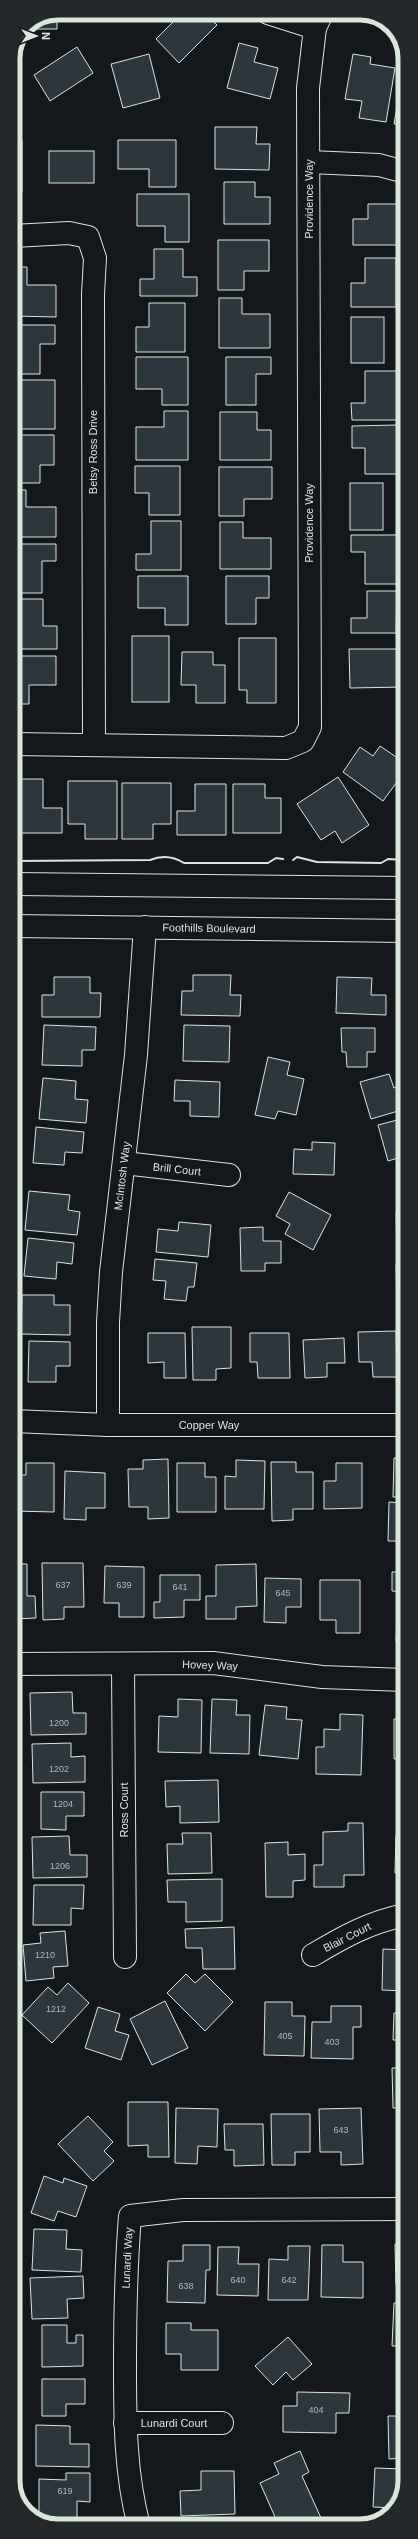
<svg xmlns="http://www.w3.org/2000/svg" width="418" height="2539" viewBox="0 0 418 2539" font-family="Helvetica,sans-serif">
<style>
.building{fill:#2c363c;stroke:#d8e6dc}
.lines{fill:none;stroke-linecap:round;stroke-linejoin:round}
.minor-casing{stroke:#d8e6dc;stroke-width:24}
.major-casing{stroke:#d8e6dc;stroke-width:24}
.minor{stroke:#14181c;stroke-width:22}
.major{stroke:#14181c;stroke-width:22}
.wall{stroke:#d8e6dc;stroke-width:2}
.labels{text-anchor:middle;stroke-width:3;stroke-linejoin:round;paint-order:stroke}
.number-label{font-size:9px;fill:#adbab4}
.street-label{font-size:11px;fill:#d8e6dc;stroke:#14181c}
.rim{fill:none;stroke:#d8e6dc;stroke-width:5}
</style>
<rect width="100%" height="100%" fill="#14181c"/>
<g class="building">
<path d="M57 13V29H25L26 26Z"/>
<path d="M182 13H205L217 25 179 63 156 39Z"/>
<path d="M239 43 258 48 254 62 278 68 270 99 227 88Z"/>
<path d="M77 47 93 73 50 101 34 75Z"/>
<path d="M149 54 160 98 123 108 111 64Z"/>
<path d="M353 54 371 57 370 64 395 68 386 122 359 118 362 101 345 99Z"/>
<path d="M402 78 405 79V125L394 124Z"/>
<path d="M215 127H257L256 144H270L269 170 215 169Z"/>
<path d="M118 140H176V187H149V169H118Z"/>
<rect x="13" y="141" width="9" height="51"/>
<rect x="49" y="151" width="45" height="32"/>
<path d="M224 182H255V197H270V224H224Z"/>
<path d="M137 194H189V242H165V226H137Z"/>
<path d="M368 204H398V245H353V219H368Z"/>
<path d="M218 240H269V271H244V290H218Z"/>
<path d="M154 249H183V277H197V296H140V279H154Z"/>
<path d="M365 258H396V307H351V283H365Z"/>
<path d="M13 267H27V285H56V317L13 316Z"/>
<path d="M219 298H242V314H270V348H219Z"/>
<path d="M149 303H185V352H136V327H149Z"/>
<rect x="351" y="317" width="33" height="46"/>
<path d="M13 325H55V344H40V374H13Z"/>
<path d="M136 357H188V405H162V389H136Z"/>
<path d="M226 357H271V374H256V405H226Z"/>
<path d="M365 371H397V420H352L351 403H365Z"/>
<path d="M19 380H55V429H13V395H19Z"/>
<path d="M164 411H188V460H136V427H164Z"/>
<path d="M220 412H257V430H271V460H220Z"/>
<path d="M397 425V474H365V448H352V426Z"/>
<path d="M13 435H54V465H40V483H13Z"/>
<path d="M135 466H180V515H149V493H135Z"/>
<path d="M219 467H272V499H244V516H219Z"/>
<rect x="350" y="483" width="33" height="47"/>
<path d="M13 490H26V507H56V537H13Z"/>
<path d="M151 521H181V570H136V554H151Z"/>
<path d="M220 522H243V538H271V569H220Z"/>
<path d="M351 535H398V584H365V552H351Z"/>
<path d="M13 544H56V561H42V593H13Z"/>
<path d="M138 576H188V625H165V608H138Z"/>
<path d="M226 576H269V598H256V624H226Z"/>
<path d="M367 591H397L396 633H351V618H367Z"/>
<path d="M13 599H43V626H57V649H13Z"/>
<rect x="132" y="636" width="37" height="66"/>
<path d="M239 638H276V703H247V690H239Z"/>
<path d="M349 649H404L405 687 350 688Z"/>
<path d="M182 652H213V665H225V703H196V685H181Z"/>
<path d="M13 656H56V685H29V704H13Z"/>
<path d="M380 746 405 763V771L383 801 343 772 360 747 373 756Z"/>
<path d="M338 777 369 825 342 843 335 831 321 840 297 804Z"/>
<path d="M14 779H43V808H62V833H14Z"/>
<path d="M68 781H117V839H85V824H68Z"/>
<path d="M122 783H171V824H153V839H122Z"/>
<path d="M195 784H226V835H177V811H195Z"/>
<path d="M233 784H265V798H281V833H233Z"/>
<path d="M193 975H231L230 995H241L240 1016 181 1015 182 991H193Z"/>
<path d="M54 977H90V993H101L100 1017H42V995H54Z"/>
<path d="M337 977 372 978 371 995H386V1015L336 1013Z"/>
<path d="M44 1025 96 1027 95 1050H82V1066L42 1065Z"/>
<path d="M184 1025 230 1026 229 1062 183 1061Z"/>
<path d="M341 1028H375V1052H367V1067H347L346 1052H342Z"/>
<path d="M268 1057 290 1062 287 1075 304 1079 296 1115 278 1111 275 1119 255 1115Z"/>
<path d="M389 1074 394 1088 405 1084V1109L371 1119 360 1082Z"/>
<path d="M43 1078 76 1081 75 1099 88 1100 86 1123 39 1119Z"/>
<path d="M175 1080 220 1082 219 1117 190 1116V1101H174Z"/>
<path d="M405 1118V1156L388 1161 378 1125Z"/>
<path d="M36 1127 84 1132 82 1153 65 1152 64 1165 33 1163Z"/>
<path d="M312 1142 335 1143 334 1175 293 1174 294 1149 312 1150Z"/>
<path d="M403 1181H405V1205H402Z"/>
<path d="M29 1191 70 1195 68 1210 80 1212 77 1235 25 1230Z"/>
<path d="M289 1192 331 1215 313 1250 285 1234 290 1224 276 1216Z"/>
<path d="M396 1213H405V1250H397Z"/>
<path d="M179 1222 211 1225 208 1257 156 1252 158 1229 178 1231Z"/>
<path d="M263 1227V1241H281V1263H265V1271H241L240 1228Z"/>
<path d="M28 1238 74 1243 72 1264 57 1262 56 1279 24 1276Z"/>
<path d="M155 1259 197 1263 194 1287H188L186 1301 164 1299 166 1281 153 1280Z"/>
<path d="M405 1263V1305H397L396 1264Z"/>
<path d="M22 1295H54V1305H70V1335L21 1334Z"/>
<path d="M192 1327H231V1368L216 1369V1380H193Z"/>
<path d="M396 1331 397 1377H373L372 1362H359L358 1332Z"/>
<path d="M148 1333H185L186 1378H164V1362L148 1363Z"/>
<path d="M250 1333H289L290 1378H258L257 1362H250Z"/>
<path d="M344 1338 345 1363H327V1377L305 1378 303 1340Z"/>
<path d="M29 1341 70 1342V1366H56V1382H28Z"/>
<path d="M394 1458H405V1497H393Z"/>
<path d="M168 1459 169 1518 148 1519V1507H129L128 1469H143V1460Z"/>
<path d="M236 1460 265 1461 264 1509H225V1476L236 1477Z"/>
<path d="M271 1462H296V1472H313V1509H293V1520L272 1521Z"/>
<path d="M26 1463H54V1512L14 1511 15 1475H26Z"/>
<path d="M177 1463H205V1477H216V1512H177Z"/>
<path d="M336 1463H362V1508L324 1509V1481H336Z"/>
<path d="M65 1471 105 1473V1508H86V1520L64 1519Z"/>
<path d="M389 1502 405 1503V1541H388Z"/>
<path d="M405 1557V1592L392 1591V1572H405Z"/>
<path d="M42 1563H83L84 1607H64V1619L43 1620Z"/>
<path d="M13 1564H27V1596H35L36 1618 13 1619Z"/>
<path d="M256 1564 257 1606 236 1607V1619H206V1596H216V1565Z"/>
<path d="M105 1566 144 1567V1617H119V1603H104Z"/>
<path d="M160 1575H200V1600H184V1617L154 1618V1602H160Z"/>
<path d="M265 1578 301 1579V1607H286V1623L264 1622Z"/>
<path d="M320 1580H360V1633H336V1620H320Z"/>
<path d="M398 1598H405V1642L396 1641Z"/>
<path d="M72 1692 73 1713H86V1734L31 1735 30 1693Z"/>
<path d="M178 1699 202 1700 201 1753 158 1752 159 1716 178 1717Z"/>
<path d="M212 1699 237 1700 236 1715H250L249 1754 210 1753Z"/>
<path d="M265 1705 287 1707 286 1719 302 1720 298 1759 259 1755Z"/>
<path d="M340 1714 363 1715 361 1775 316 1774V1747H324V1729L340 1730Z"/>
<path d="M394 1719H405V1758L394 1759Z"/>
<path d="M71 1743V1757L85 1756V1782L33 1783 32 1744Z"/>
<path d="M218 1780 219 1822 180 1823V1806L166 1807 165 1781Z"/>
<path d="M41 1792H84V1816H66V1830L41 1829Z"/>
<path d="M348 1823H363L364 1875H344V1887H314V1865H323V1832L348 1831Z"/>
<path d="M182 1833H211L212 1873 168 1874 167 1844H183Z"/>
<path d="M396 1835H405V1873H395Z"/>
<path d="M69 1836 70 1855H87V1877L33 1878 32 1837Z"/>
<path d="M288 1842V1855L305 1854V1880L293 1881V1897H266L265 1843Z"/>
<path d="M222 1879V1921L186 1922V1902H168L167 1880Z"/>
<path d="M34 1885H84L83 1909 71 1908V1925H33Z"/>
<path d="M234 1927 235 1969H203L202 1948H186L185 1929Z"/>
<path d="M65 1931 68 1966 53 1967 54 1978 26 1981 23 1945 41 1943 40 1933Z"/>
<path d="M383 1949 405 1950V1991L382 1990Z"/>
<path d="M186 1974 195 1983 205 1974 233 2002 205 2031 167 1993Z"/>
<path d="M68 1983 89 2003 52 2043 22 2015 48 1987 57 1995Z"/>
<path d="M165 2001 188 2048 152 2065 130 2019Z"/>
<path d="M265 2002H292V2016H305L304 2056 264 2055Z"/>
<path d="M331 2006H361V2027H353V2059L311 2058 312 2022H331Z"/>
<path d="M98 2007 120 2014 115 2031 129 2035 121 2060 85 2048Z"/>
<path d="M394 2013H405V2052H403V2040H393Z"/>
<path d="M392 2068H405V2108H393Z"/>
<path d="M128 2102H168L169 2157H148V2145L128 2146Z"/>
<path d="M176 2108 218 2109 217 2147 198 2146 197 2164 175 2163Z"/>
<path d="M361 2108 363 2164 341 2165V2152H320L319 2109Z"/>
<path d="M271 2114H310V2152H295V2165H272Z"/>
<path d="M88 2116 113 2142 104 2151 114 2161 93 2181 58 2144Z"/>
<path d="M224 2124H263L264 2165 234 2166V2150H225Z"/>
<path d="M398 2131H405V2170H397Z"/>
<path d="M44 2176 63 2183 64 2178 87 2186 76 2217 58 2211 54 2221 31 2213Z"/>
<path d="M34 2229 67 2230 66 2249 82 2250 81 2272 32 2270Z"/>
<path d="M405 2243V2284L396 2285 395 2244Z"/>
<path d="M183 2245H210V2270H206L205 2303 167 2302 168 2261H183Z"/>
<path d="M322 2245H343V2262H363V2298L321 2297Z"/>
<path d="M288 2246H310L308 2300H268L269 2259 288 2260Z"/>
<path d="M218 2247H239L238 2264H259L258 2296 217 2295Z"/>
<path d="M83 2276 84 2298 67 2299 68 2318 32 2319 30 2278Z"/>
<path d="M394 2303H405V2346H392Z"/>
<path d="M166 2323H191V2330H218V2370H181V2354H166Z"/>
<path d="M42 2325H67V2343H76V2335H83V2366L42 2367Z"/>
<path d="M288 2337 312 2364 293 2380 286 2372 273 2385 255 2366Z"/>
<rect x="397" y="2360" width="8" height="38"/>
<path d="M42 2379H85V2404H66V2416H42Z"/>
<path d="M297 2392 350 2393 349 2413H336V2433L283 2432V2406H297Z"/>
<path d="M388 2416H405V2458L389 2459Z"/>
<path d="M36 2425 70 2426V2444H89V2467L36 2466Z"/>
<path d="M300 2451 309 2472 302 2476 321 2518 304 2526H279L260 2483 279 2474 274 2463Z"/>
<path d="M375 2468 405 2469V2481L395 2508 373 2507Z"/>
<path d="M201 2471H234L235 2514 181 2516 180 2491 201 2490Z"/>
<path d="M66 2473H90V2502L77 2501V2519H39V2479L66 2480Z"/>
</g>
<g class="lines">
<g class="minor-casing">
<g id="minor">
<path d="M268 13 315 28"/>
<path d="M309 162 379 165 405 172"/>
<path d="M13 236 69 233 88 237 95 258 93 294 94 744"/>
<path d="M13 744 286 748 303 741 310 727 308 88 315 28 322 13"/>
<path d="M124 1163 229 1175"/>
<path d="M13 1421 108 1425H405"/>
<path d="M108 1425V1322L111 1272 136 1055 145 927"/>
<path d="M13 1664 213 1663 322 1677 405 1680"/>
<path d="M123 1664 125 1957"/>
<path d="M313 1955C343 1937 370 1922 405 1915"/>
<path d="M125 2423H222"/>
<path d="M139 2526C125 2473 125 2420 125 2365 125 2315 126 2266 130 2216L183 2210 405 2209"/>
</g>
</g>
<g class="major-casing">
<g id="major">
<path d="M13 884 405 888"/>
<path d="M13 926 405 931"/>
</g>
</g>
<use href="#minor" class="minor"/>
<use href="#major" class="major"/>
<g class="wall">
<path d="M293 860 297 857 317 862 381 863 388 859 405 860"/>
<path d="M13 861 150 860C162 855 173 856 184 863H268L276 858 283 859"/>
</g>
</g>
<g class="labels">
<g class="number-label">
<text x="63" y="1588">637</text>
<text x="124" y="1588">639</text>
<text x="180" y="1590">641</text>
<text x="283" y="1596">645</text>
<text x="59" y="1726">1200</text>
<text x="59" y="1772">1202</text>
<text x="63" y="1807">1204</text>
<text x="60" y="1869">1206</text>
<text x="45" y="1958">1210</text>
<text x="56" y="2012">1212</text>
<text x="285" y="2039">405</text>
<text x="332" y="2045">403</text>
<text x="341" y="2133">643</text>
<text x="238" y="2283">640</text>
<text x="289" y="2283">642</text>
<text x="186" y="2289">638</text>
<text x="316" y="2413">404</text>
<text x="65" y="2494">619</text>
</g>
<g class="street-label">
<text transform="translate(309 199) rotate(-90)" y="4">Providence Way</text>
<text transform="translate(93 452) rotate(-90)" y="4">Betsy Ross Drive</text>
<text transform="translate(309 523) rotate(-90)" y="4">Providence Way</text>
<text transform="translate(209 928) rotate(1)" y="4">Foothills Boulevard</text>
<text transform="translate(177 1169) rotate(6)" y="4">Brill Court</text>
<text transform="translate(122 1176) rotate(-83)" y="4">McIntosh Way</text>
<text x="209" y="1429">Copper Way</text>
<text transform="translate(210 1665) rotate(2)" y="4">Hovey Way</text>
<text transform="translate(124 1810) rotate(-90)" y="4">Ross Court</text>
<text transform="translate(347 1937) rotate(-27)" y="4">Blair Court</text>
<text transform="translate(127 2258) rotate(-87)" y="4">Lunardi Way</text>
<text x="174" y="2427">Lunardi Court</text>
</g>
</g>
<path d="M0 0H418V2539H0ZM58 20H360A38 38 0 0 1 398 58V2481A38 38 0 0 1 360 2519H58A38 38 0 0 1 20 2481V58A38 38 0 0 1 58 20Z" fill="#24282b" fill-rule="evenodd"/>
<path class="rim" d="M58 20H360A38 38 0 0 1 398 58V2481A38 38 0 0 1 360 2519H58A38 38 0 0 1 20 2481V58A38 38 0 0 1 58 20Z"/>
<g transform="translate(36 36) rotate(90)" stroke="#14181c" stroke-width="3" paint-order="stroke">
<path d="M0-3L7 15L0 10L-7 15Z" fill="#d8e6dc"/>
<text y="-6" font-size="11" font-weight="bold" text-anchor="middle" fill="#d8e6dc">N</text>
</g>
</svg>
